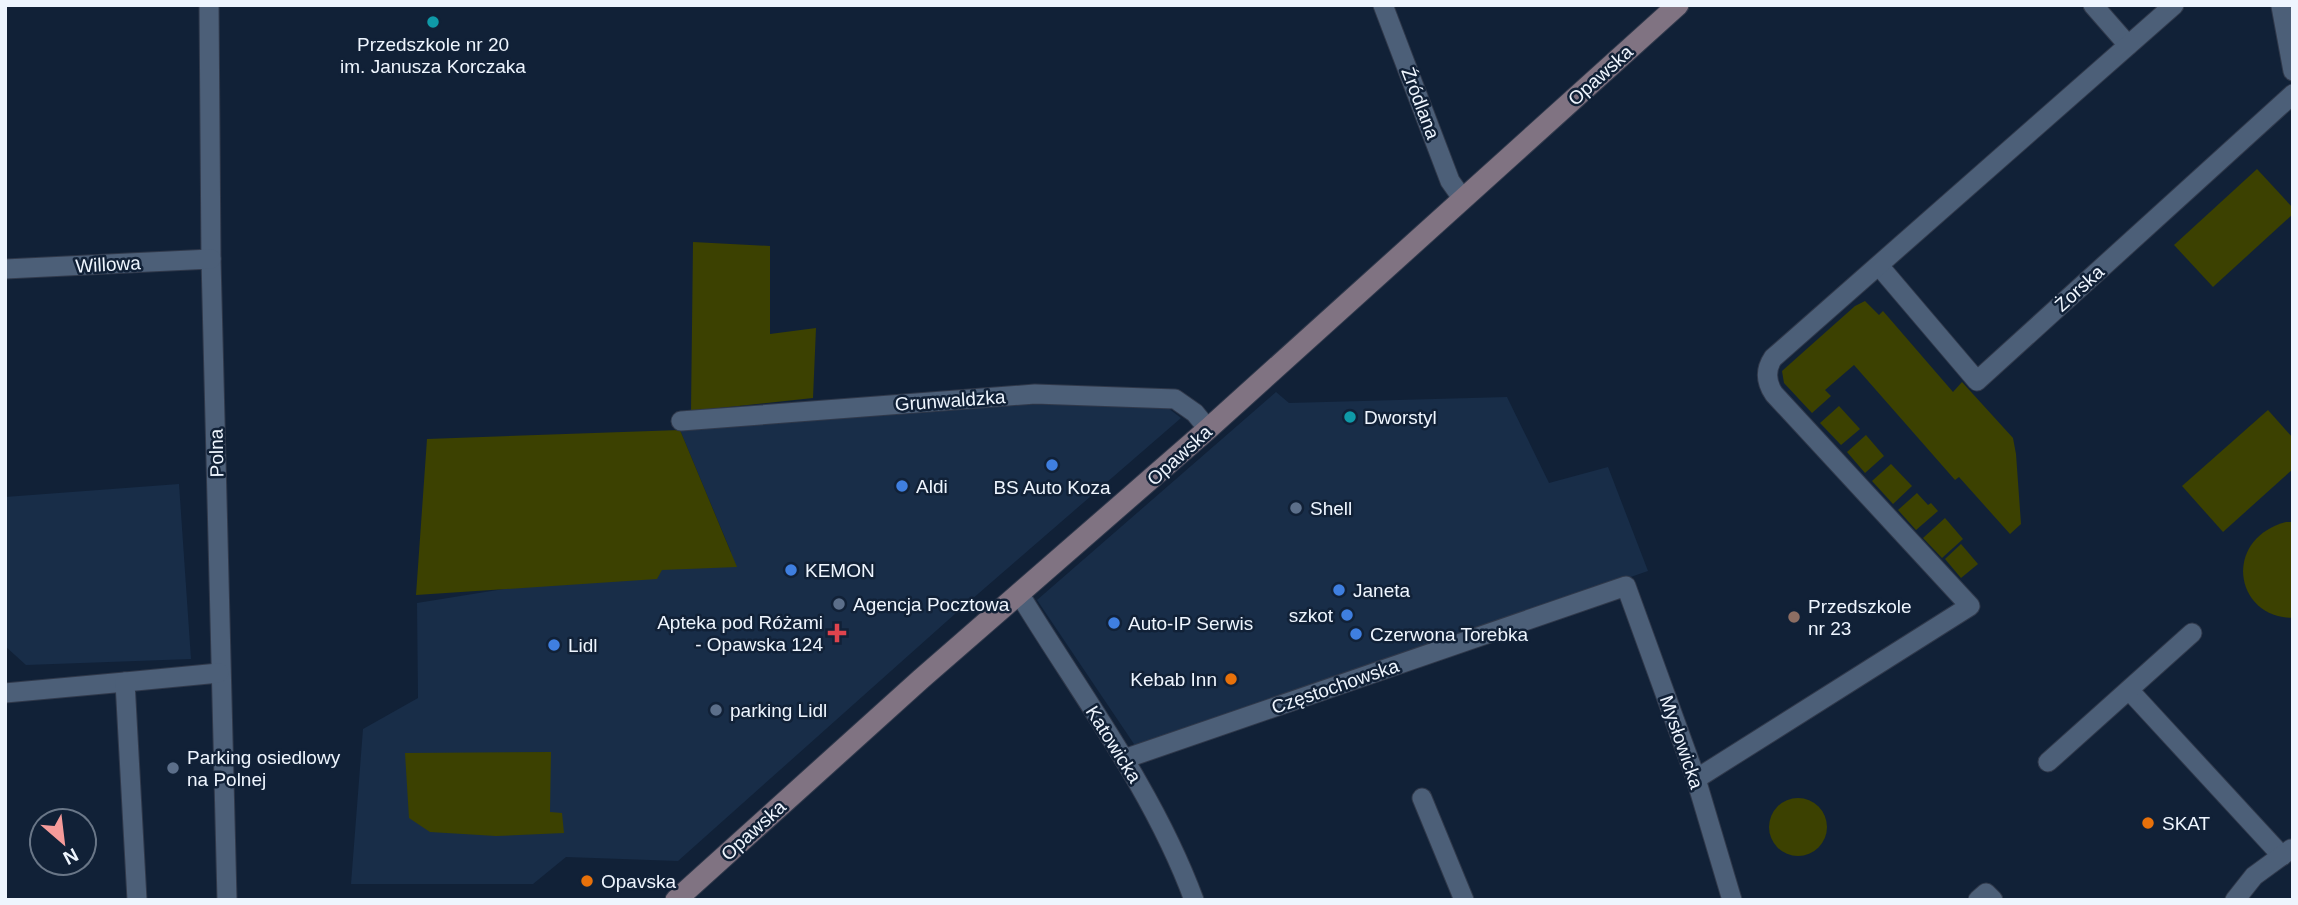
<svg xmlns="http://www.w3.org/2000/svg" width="2298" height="905" viewBox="0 0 2298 905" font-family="Helvetica,sans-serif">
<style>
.built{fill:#182d48}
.green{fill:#3c4101}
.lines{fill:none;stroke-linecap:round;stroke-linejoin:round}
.street-casing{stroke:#30394b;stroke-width:21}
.secondary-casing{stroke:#30394b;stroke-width:23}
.street{stroke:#4c5f78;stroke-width:19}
.secondary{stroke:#807382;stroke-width:21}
.culture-dot{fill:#0f9aa8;stroke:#112137;stroke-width:2.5}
.shop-dot{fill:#3f7fe0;stroke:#112137;stroke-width:2.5}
.service-dot{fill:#5c6f8a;stroke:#112137;stroke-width:2.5}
.education-dot{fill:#8d6e63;stroke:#112137;stroke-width:2.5}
.health-dot{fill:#e0444e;stroke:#112137;stroke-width:2.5}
.food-dot{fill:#e8710a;stroke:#112137;stroke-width:2.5}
.labels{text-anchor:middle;stroke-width:5;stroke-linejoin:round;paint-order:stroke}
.poi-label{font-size:19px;fill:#eef5fe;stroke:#112137;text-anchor:start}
.street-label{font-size:19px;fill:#eef5fe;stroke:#112137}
</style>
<rect width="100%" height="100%" fill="#112137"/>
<g class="built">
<path d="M1276 392 1289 403 1507 397 1549 483 1608 467 1648 571 1136 747 1037 600Z"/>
<path d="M1139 403 1164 405 1181 418 956 613 678 861 566 857 533 884H351L363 729 418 698 417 603 731 552 680 430 955 406Z"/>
<path d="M179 484 191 659 26 665 5 646V497Z"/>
</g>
<g class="green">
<path d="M2257 169 2293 208V214L2213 287 2174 245Z"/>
<path d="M693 242 770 246V334L816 328 813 398 691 411Z"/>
<path d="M1865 301 1879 315 1883 311 1953 392 1962 382 2013 438 2016 454 2021 524 2010 534 1959 477 1955 480 1854 365 1825 390 1831 396 1812 413 1784 383 1782 371 1855 306Z"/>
<path d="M1839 406 1860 429 1841 445 1820 423Z"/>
<path d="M2268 410 2293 438V469L2223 532 2182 486Z"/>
<path d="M680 430 737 567 662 570 657 579 416 595 427 439Z"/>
<path d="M1866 435 1884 456 1865 473 1847 452Z"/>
<path d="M1891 464 1912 486 1893 504 1872 481Z"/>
<path d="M1917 493 1928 505 1931 503 1938 511 1916 530 1898 510Z"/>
<path d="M1945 518 1963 539 1942 558 1923 538Z"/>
<path d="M2286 522H2293V618C2234 618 2222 539 2286 522Z"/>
<path d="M1961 544 1978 564 1961 578 1945 559Z"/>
<path d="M551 752 550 812 562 813 564 833 496 836 430 832 409 818 405 753Z"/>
<circle cx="1798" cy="827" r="29"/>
</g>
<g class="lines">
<g class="street-casing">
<g id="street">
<path d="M209 5 211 259 227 900"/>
<path d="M1383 5 1450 181 1462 198"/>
<path d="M2093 5 2128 45"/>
<path d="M2281 6 2293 71"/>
<path d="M1880 267 1977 381 2293 94"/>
<path d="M5 269 211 259"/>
<path d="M681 421 1035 394 1175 399 1195 413 1208 429"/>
<path d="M1020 595C1081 695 1153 789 1194 900"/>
<path d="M2129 690 2282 856"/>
<path d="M5 693 125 682"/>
<path d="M1124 759 1626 586 1696 779 1732 900"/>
<path d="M2048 762 2192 633"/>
<path d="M1696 779 1970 606 1774 394C1766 382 1765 370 1773 358L2174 5"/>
<path d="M1422 798 1464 900"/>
<path d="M137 900 125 682 219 673"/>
<path d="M1978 900 1986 893 1993 900"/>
<path d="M2235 900 2254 876 2291 849"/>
</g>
</g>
<g class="secondary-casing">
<path id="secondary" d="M676 900 921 679 1208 429 1678 5"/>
</g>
<use href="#street" class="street"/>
<use href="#secondary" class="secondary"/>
</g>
<g class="culture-dot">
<circle cx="433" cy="22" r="7"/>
<circle cx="1350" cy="417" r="7"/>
</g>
<g class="shop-dot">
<circle cx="1052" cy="465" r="7"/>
<circle cx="902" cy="486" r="7"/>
<circle cx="791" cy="570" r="7"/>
<circle cx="1339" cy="590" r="7"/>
<circle cx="1347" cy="615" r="7"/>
<circle cx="1114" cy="623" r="7"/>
<circle cx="1356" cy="634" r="7"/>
<circle cx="554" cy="645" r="7"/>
</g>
<g class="service-dot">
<circle cx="1296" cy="508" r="7"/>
<circle cx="839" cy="604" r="7"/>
<circle cx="716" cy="710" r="7"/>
<circle cx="173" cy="768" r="7"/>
</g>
<circle class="education-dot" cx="1794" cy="617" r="7"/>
<path class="health-dot" d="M833.5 622.5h7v7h7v7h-7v7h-7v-7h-7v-7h7z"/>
<g class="food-dot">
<circle cx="1231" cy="679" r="7"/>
<circle cx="2148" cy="823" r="7"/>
<circle cx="587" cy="881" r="7"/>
</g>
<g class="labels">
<g class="poi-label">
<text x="433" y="51" text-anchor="middle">Przedszkole nr 20<tspan x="433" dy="22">im. Janusza Korczaka</tspan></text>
<text x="1364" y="424">Dworstyl</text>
<text x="916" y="493">Aldi</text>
<text x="1052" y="494" text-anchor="middle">BS Auto Koza</text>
<text x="1310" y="515">Shell</text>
<text x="805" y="577">KEMON</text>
<text x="1353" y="597">Janeta</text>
<text x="853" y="611">Agencja Pocztowa</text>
<text x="1808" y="613">Przedszkole<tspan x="1808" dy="22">nr 23</tspan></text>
<text x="1333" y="622" text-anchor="end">szkot</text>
<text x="823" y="629" text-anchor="end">Apteka pod Różami<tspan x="823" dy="22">- Opawska 124</tspan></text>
<text x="1128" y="630">Auto-IP Serwis</text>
<text x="1370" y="641">Czerwona Torebka</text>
<text x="568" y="652">Lidl</text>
<text x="1217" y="686" text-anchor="end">Kebab Inn</text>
<text x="730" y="717">parking Lidl</text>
<text x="187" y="764">Parking osiedlowy<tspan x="187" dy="22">na Polnej</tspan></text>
<text x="2162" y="830">SKAT</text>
<text x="601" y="888">Opavska</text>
</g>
<g class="street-label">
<text transform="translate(1600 75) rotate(-42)" y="7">Opawska</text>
<text transform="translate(1421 103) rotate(69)" y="7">Źródlana</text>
<text transform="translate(108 264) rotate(-3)" y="7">Willowa</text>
<text transform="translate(2079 288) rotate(-42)" y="7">Żorska</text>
<text transform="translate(950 400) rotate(-4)" y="7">Grunwaldzka</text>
<text transform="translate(216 453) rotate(-91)" y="7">Polna</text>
<text transform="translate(1179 455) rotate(-42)" y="7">Opawska</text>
<text transform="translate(1335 686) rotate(-19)" y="7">Częstochowska</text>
<text transform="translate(1682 742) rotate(71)" y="7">Mysłowicka</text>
<text transform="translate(1114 744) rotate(58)" y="7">Katowicka</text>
<text transform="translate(753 830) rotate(-42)" y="7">Opawska</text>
</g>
</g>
<rect width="2298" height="905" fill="none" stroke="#eef5fe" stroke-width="14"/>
<g transform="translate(63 842) rotate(152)"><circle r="33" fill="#112137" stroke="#697687" stroke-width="2"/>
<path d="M0-5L12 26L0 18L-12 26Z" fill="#f59b9a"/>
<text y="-10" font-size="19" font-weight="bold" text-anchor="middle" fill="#eef5fe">N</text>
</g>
</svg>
